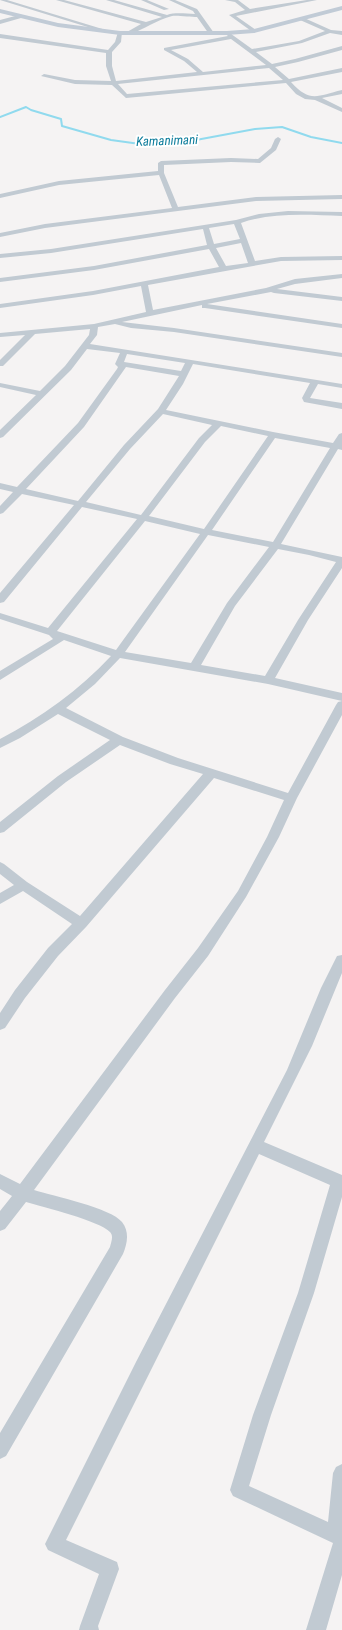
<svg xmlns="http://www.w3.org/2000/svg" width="342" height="1630" viewBox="0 0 342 1630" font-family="'Roboto Condensed',sans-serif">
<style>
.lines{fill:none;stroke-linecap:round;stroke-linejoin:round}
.stream{stroke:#90daee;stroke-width:2}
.street{fill:#c1cad2;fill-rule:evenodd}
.secondary{fill:#c1cbd6;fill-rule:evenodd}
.labels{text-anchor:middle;stroke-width:4;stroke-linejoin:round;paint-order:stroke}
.far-water-label{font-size:13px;font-style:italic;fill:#0c7c9b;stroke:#fff}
</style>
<rect width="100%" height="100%" fill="#f5f3f3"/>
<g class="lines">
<path class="stream" d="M0 117 26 107 31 110 61 119 62 126 111 140 140 144H158L196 140 255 129 282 127 311 137 342 143"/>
<g class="street">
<path d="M0 0H7L109 31 104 32Z"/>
<path d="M56 0H64L146 22 162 17 106 0H114L167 15C176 12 186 14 195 14L193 11 169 0H175L197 9 214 33 209 34 197 17C191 17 176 15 172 16 157 20 144 29 129 35L127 34V32L141 24Z"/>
<path d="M141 0H147L169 9 164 10Z"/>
<path d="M225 0H238L250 9 307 0H317L236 16 256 30 257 31 254 33 229 15 245 10 235 2Z"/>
<path d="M19 15 21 16V18L0 24V20Z"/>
<path d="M302 17 331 30 342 31V35L330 33 302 43 256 52 272 64 295 59 342 46V50L298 62 275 67 289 79 342 68V72L291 82C310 103 317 96 342 90V94L322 98 342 108V112L315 100 305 99 296 94 286 83 126 98 112 85 75 84 41 76 44 74 75 80 111 81 106 66V53L0 38V34L108 50 115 42 118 32H122L121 42 112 52V66L116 81 197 72 184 61 164 50V48L228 36 224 33 227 31 252 49 299 41 325 31 300 20V18ZM231 39 266 65 203 72 188 59 171 50ZM269 68 283 80 127 94 118 84Z"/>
<path d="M278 137 281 139 276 150 260 163 231 162 164 165V173L178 207 256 197 342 195V199L256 201 45 228 0 237V233L45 224 172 208 159 175 59 185 0 198V194L59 181 158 171V163L161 161 231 158 258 159 271 148 275 139Z"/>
<path d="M288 211 342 212V216C309 215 272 212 241 223L255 261 281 257 342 256V260L281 261 148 285 153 310 266 288 295 279 342 274V278L295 284 277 289 342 297V301L274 293 271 292 207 304 342 324V328L205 308H202V305L122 322 174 328 342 353V357L174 332 131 328 115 324 98 327 97 335 90 344 342 384V388L318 384 310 398 342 403V409L304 402 302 398 310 383 193 364 183 384 166 410 273 432 333 443 339 434 342 433V450L338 449 281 544 342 557V568L308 620 275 678 342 693V701L268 684 120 658 95 684 66 708 123 737 178 758 288 793 336 705 338 702 342 701V715L297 798 279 837 246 897 208 956 175 998 34 1190C53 1196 111 1208 122 1222 130 1232 127 1244 123 1254L6 1456 0 1459V1433L110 1247C111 1242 114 1236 110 1232 100 1221 43 1207 26 1202L5 1229 0 1231V1211L12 1196 0 1189V1174L20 1184 165 990 198 948 238 891 267 837 284 800 214 778 86 927 58 956 25 998 5 1028 0 1030V1013L15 990 48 948 72 924 23 891 0 904V893L14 885 0 874V862L4 864 27 882 80 916 203 774 170 764 120 745 66 782 4 832 0 833V822L58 776 110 740 58 714 20 738 0 748V739C42 717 79 690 111 656L64 640 0 680V671L53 639 49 635 0 619V613L48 628 137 519 82 507 4 602 0 603V593L74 505 22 494 3 513 0 514V506L13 492 0 489V483L17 487 78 423 117 369 118 367 115 364 120 353 87 349 71 370 3 437 0 438V430L36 395 0 387V383L40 391 65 366 89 335 90 329 35 334 3 366H0V360L25 335 0 337V333L94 324 146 312 141 286 93 295 0 308V304L93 291 219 267 209 249 94 270 0 282V278L94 266 207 245 203 229 51 253 0 258V254L51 249 236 220 259 214ZM234 224 240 239 214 244 209 228ZM241 243 248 263 226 266 216 248ZM127 354 185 363 181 371 124 362ZM126 367 179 376 158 409 124 445 78 501 26 489 84 427ZM163 414 212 425 199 438 141 515 86 502 130 449ZM221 426 268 436 204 529 149 516 205 442ZM275 438 330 448 273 542 212 530ZM145 521 200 534 121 643 116 650 57 631ZM208 535 269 547 227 603 191 663 125 652ZM278 549 309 555 336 562 298 620 265 676 201 665 235 606Z"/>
<path d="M342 955V973L312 1046 264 1142 342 1175V1197L314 1293 271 1415 249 1486 328 1522 333 1473 336 1467 342 1464V1575L326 1630H306L333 1543 233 1496 230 1490 253 1415 298 1293 330 1185 259 1154 66 1540 117 1562 119 1569 98 1626 99 1630H79L80 1626 99 1574 48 1550 45 1544 136 1362 287 1070 321 988 337 956Z"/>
</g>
<path class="secondary" d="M342 6V10L254 33 227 35H120L58 27 0 13V9L58 23 120 31H227L254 29Z"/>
</g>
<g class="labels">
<g class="far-water-label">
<text transform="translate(167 140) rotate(-2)" y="5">Kamanimani</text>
</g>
</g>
</svg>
